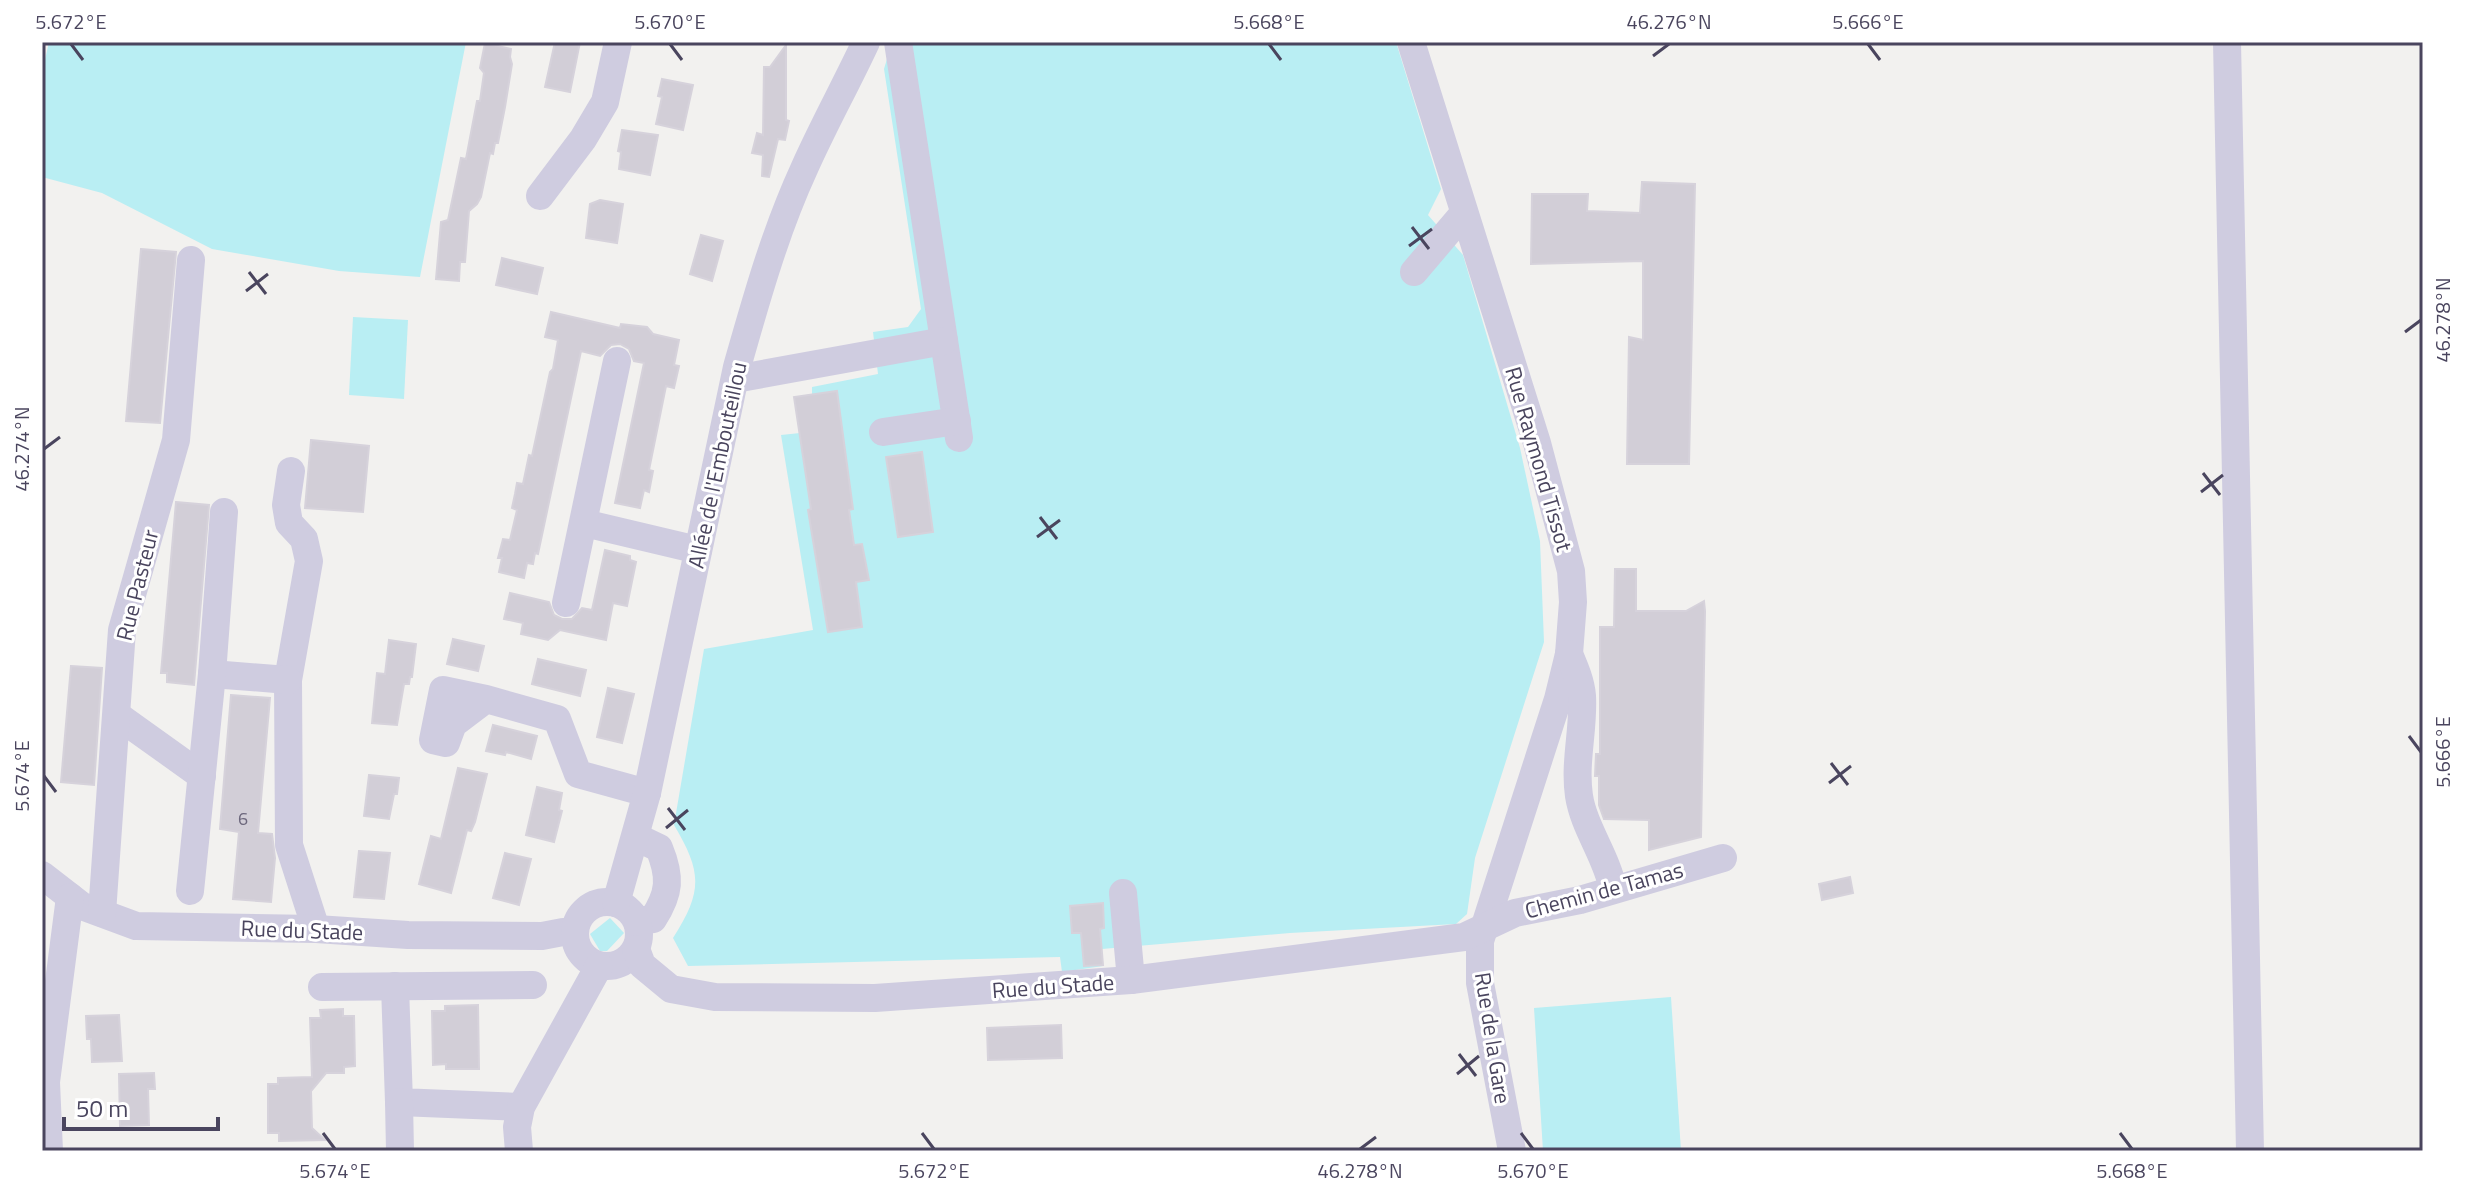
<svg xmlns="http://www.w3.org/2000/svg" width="2465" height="1193" viewBox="0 0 2465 1193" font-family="'Titillium Web',sans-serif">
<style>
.green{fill:#b9eef3}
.building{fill:#d2ced7;stroke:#d6d2db;stroke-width:2}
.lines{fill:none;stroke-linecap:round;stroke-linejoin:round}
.minor{stroke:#cfcce0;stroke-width:28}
.ticks{fill:none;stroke:#4a455e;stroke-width:3}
.labels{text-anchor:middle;stroke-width:6;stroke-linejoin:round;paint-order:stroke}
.number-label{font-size:18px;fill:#6c677c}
.street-label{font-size:22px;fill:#4a455e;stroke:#fff}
.neatline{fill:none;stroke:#4a455e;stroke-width:3}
.ticks-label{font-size:20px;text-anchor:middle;fill:#4a455e}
</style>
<rect width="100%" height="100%" fill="#f2f1ef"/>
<g class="green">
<path d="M49 42H466L420 277 339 271 212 249 102 193 42 177V73Z"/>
<path d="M892 42H1396L1441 189 1428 215 1463 255 1520 448 1540 541 1544 642 1475 858 1467 914 1456 924 1290 933 1102 949 1103 966 1062 972 1060 957 688 966 673 938C703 891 702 872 674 825L704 649 813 630 781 435 800 433 794 397 812 394V387L878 374 873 332 908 327 921 309 884 69Z"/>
<path d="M353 317 408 320 404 399 349 395Z"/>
<path d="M610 918 624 933 607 951H600L590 934Z"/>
<path d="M1671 997 1681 1151H1543L1534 1008Z"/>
</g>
<g class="building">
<path d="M555 42H580L570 92 545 87Z"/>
<path d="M485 43 511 49 510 57 512 64 505 107 498 143H495L493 154 490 153 481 197 477 204 469 211 465 262H460L459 281 436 279 441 222 448 220 461 158 466 159 477 101H480L484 73 480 68Z"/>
<path d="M786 45V120L789 121 785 140 778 139 769 177 762 176 763 155 752 153 757 133 763 135 764 67H770Z"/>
<path d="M662 79 693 85 683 130 656 124 662 97 658 96Z"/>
<path d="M622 130 658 135 650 175 619 169 621 152 618 151Z"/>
<path d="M1642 182 1695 184 1689 464H1627L1629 337 1643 340V261L1531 264 1532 194H1588L1587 211 1640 213Z"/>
<path d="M600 200 623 204 617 243 586 238 590 204Z"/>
<path d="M701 235 723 241 712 281 690 274Z"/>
<path d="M141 249 176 252 160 423 126 421Z"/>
<path d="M502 258 543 268 537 294 496 285Z"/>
<path d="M551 312 620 328 621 324 647 327 653 334 679 340 674 365 679 366 674 388 666 386 649 470 653 471 649 492 644 490 640 508 615 503 644 363 634 361 629 349 620 344 611 345 600 356 581 351 538 554 535 553 533 564 527 563 524 578 499 572 502 558H498L503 539 510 540 517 510 512 508 515 494 517 483 523 484 529 455 532 456 550 372 553 369 558 340 545 337Z"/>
<path d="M837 391 853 509 849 510 854 545 862 544 869 580 856 582 862 627 828 632 808 510 811 509 794 397Z"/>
<path d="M311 440 369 446 363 512 305 508Z"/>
<path d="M922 452 933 532 898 537 886 457Z"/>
<path d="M176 502 209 505 194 685 167 682V673H161Z"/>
<path d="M605 550 630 556V560L636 562 627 606 613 603 606 640 560 630 548 640 521 634 523 623 504 619 510 593 549 602 554 615 562 619H572L582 608 592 610Z"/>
<path d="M1615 569H1636V611H1686L1704 601 1705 611 1701 837 1649 850V820L1604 819 1599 805V776H1595L1596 754H1600V627H1614Z"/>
<path d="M453 639 484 646 478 671 447 664Z"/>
<path d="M389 640 416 644 412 677H410L409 684H404L397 725 372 723 377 673 385 674Z"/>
<path d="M538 659 586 670 580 696 532 684Z"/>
<path d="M71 666 102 668 94 785 61 782Z"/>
<path d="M608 688 634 694 622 743 597 737Z"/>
<path d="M231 695 270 698 258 833 272 834 275 858 271 902 233 899 239 832 220 829Z"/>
<path d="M493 725 537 736 531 759 506 752 505 755 486 751Z"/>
<path d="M458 768 487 774 475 822 471 831 467 830 451 893 419 884 431 836 441 839Z"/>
<path d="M369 775 399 778 397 794H394L389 819 364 816Z"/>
<path d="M537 787 562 793 559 810 562 811 554 842 526 835Z"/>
<path d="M359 851 390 853 384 899 354 897Z"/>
<path d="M505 853 531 859 519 905 493 898Z"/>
<path d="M1850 877 1853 893 1822 900 1819 884Z"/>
<path d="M1103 903 1104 928 1100 929 1103 965 1084 966 1081 933H1072L1070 906Z"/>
<path d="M478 1005 479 1069H446V1064L433 1065 432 1011H445V1006Z"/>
<path d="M343 1009V1016H354L355 1066 344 1067V1073H326L311 1091 312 1128 325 1140 279 1141V1133H268V1084H278V1078L312 1077 310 1018H321L320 1010Z"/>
<path d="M119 1015 122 1061 92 1062 91 1039H87L86 1016Z"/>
<path d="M1061 1025 1062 1058 988 1060 987 1028Z"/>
<path d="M154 1073 155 1089H148L149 1125 120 1126 119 1074Z"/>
</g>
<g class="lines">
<g class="minor">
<path d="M898 42 959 438"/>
<path d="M1411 42 1537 443 1571 571 1573 602 1569 654 1558 699 1480 941V983L1512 1151"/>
<path d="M2227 42 2250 1151"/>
<path d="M540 196 583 139 605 102 618 42"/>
<path d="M1414 272 1464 213"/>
<path d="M735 379 944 341"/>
<path d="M883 432 957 421"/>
<path d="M291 471 286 505 289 523 304 539 309 561 288 680 289 845 316 929"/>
<path d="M584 523 698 550"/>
<path d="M566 603 617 361"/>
<path d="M1569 654C1575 668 1581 682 1582 696 1584 729 1574 762 1579 796 1584 828 1607 857 1613 889"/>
<path d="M212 674 288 680"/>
<path d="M486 699 453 724 446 743 433 740 443 690 486 699 557 719 578 774 647 793"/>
<path d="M118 716 202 776"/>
<path d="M636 837 659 848C671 877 670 893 653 919L637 921"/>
<path d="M42 875 82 906 136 926 316 929 408 935 542 936 563 932 575 933"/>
<path d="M190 891 212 674 224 512"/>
<path d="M1123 893 1131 980"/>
<circle cx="607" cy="934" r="32"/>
<path d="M616 903 647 793 737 367C756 300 775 232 804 169 823 126 846 85 866 42"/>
<path d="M102 913 122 630 176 440 191 260"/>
<path d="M636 949 642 965 671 989 715 997 875 998 1131 980 1464 937 1515 913 1580 900 1723 858"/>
<path d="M395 986 399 1102 521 1107"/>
<path d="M322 987 533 985"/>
<path d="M399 1102 400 1151"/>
<path d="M49 1151 46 1082 70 897"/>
<path d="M519 1151 517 1127 521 1107 599 966"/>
</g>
</g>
<path class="ticks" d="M71 44 83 60M670 44 682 60M1269 44 1281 60M1868 44 1880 60M1653 56 1669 44M1412 227 1429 249M1409 246 1432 229M249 272 266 294M246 291 268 274M2405 332 2421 320M44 449 60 437M2203 473 2220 495M2201 492 2223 475M1040 517 1057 539M1037 537 1060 520M2409 736 2421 752M1831 763 1848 785M44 776 56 792M1829 783 1851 766M668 808 685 830M666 828 688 810M1459 1054 1476 1076M1457 1074 1479 1056M323 1133 335 1149M922 1133 934 1149M1521 1133 1533 1149M2120 1133 2132 1149M1360 1149 1376 1137"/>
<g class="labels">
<g class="number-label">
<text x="243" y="825">6</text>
</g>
<g class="street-label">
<text transform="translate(1539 459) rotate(74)" y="8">Rue Raymond Tissot</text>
<text transform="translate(717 465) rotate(-78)" y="8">Allée de l'Embouteillou</text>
<text transform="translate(137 585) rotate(-76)" y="8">Rue Pasteur</text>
<text transform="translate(1604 890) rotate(-15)" y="8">Chemin de Tamas</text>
<text transform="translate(302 930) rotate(2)" y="8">Rue du Stade</text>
<text transform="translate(1053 986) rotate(-4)" y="8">Rue du Stade</text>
<text transform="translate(1493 1038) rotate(81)" y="8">Rue de la Gare</text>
</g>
</g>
<rect width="2465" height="1193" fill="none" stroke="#ffffff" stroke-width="88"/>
<path d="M64 1117v12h154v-12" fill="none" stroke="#4a455e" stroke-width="4"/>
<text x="76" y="1117" font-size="24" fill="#4a455e" stroke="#ffffff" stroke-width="6" paint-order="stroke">50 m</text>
<rect x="44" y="44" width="2377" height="1105" class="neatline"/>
<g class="ticks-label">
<text x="71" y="29">5.672°E</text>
<text x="670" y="29">5.670°E</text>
<text x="1269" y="29">5.668°E</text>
<text x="1669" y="29">46.276°N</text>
<text x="1868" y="29">5.666°E</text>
<text transform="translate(2443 320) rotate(-90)" y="7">46.278°N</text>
<text transform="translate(22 449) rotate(-90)" y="7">46.274°N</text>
<text transform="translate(2443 752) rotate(-90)" y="7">5.666°E</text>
<text transform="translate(22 776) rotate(-90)" y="7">5.674°E</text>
<text x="335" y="1178">5.674°E</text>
<text x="934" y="1178">5.672°E</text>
<text x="1360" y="1178">46.278°N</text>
<text x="1533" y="1178">5.670°E</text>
<text x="2132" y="1178">5.668°E</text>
</g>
</svg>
